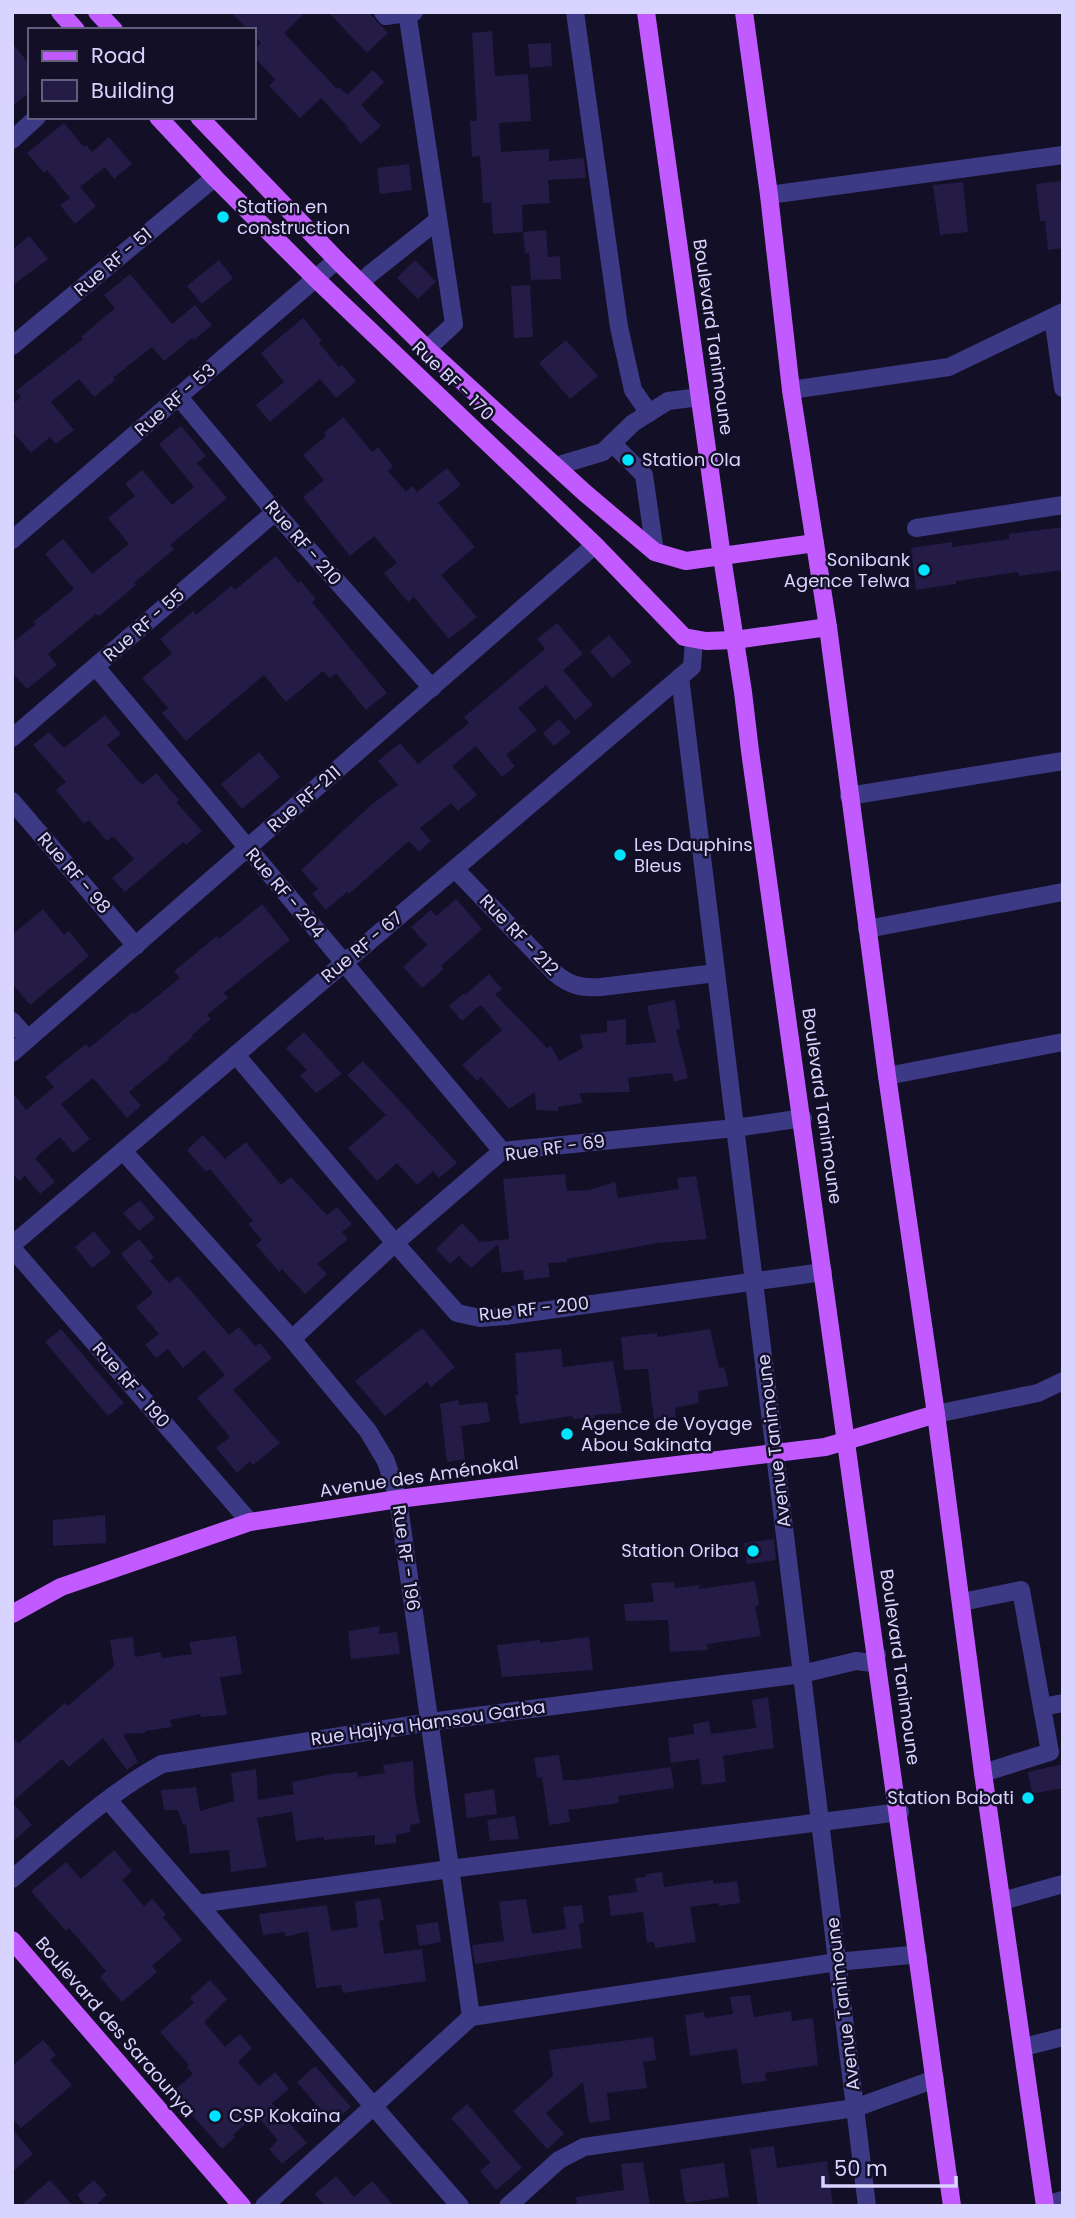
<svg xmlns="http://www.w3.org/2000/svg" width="1075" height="2218" viewBox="0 0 1075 2218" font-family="Poppins,sans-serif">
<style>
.building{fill:#241b47}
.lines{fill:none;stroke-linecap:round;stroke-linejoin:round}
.minor{stroke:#3d3a85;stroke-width:18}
.major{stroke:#c25bff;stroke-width:18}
.poi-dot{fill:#00e5ff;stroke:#130f26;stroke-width:2.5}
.labels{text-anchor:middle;stroke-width:5;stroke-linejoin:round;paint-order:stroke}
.poi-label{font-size:18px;fill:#d9d4ff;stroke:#130f26;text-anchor:start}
.street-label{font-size:18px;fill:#d9d4ff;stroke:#130f26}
</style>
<rect width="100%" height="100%" fill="#130f26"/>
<g class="building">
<path d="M231 12H306L284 33 337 89 339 87 347 95 373 70 384 82 361 105 381 126 361 144 347 128 348 127 321 98 300 118 269 86 275 79 254 57V50L261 43 254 35V30H248Z"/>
<path d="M328 12H368L388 33 367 53Z"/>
<path d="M492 31 495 76 528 74 531 121 499 123 501 152 549 149V161L584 158 586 178 548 180 550 203 522 205 523 232 493 234 491 203H483L480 156 472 157 470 121H477L472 33Z"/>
<path d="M12 43 30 65V92L12 106Z"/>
<path d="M551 43 552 66 530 68 528 44Z"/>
<path d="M64 123 84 147 86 145 92 152 109 137 132 164 114 179 105 167 80 187 96 206 75 224 60 205 70 198 47 170 44 173 27 153Z"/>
<path d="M409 164 412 190 380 194 377 168Z"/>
<path d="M1063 181V248L1048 250 1045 221H1040L1036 184Z"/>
<path d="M963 182 968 232 940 235 933 185Z"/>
<path d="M546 230 548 257 560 256 561 279 531 280 529 253H525L523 232Z"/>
<path d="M29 236 48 259 12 286V250Z"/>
<path d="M219 260 233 278 202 304 187 286Z"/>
<path d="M415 260 436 282 418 299 397 278Z"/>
<path d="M130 274 172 324 195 305 212 325 194 340 192 338 164 361 152 347 113 378 115 380 94 397 79 379 51 402 74 430 56 444 50 437 31 453 12 431V405L21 397 16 391 83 339 81 337 115 308 104 295Z"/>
<path d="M530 285 533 337 514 338 511 286Z"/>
<path d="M303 318 322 341 319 343 339 367 342 365 356 381 336 398 320 379 270 422 256 405 284 382 261 353Z"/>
<path d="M566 340 598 376 570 399 539 363Z"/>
<path d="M343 417 372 452 378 447 393 466 388 471 406 492 412 486 417 492 447 468 461 485 438 503 475 547 441 575 477 617 449 639 414 597 408 602 384 573 397 563 374 536 350 556 303 497 324 480 303 455 326 436 324 433Z"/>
<path d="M181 426 206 456 197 463 227 498 170 545 174 549 134 583 136 585 99 616 96 614 48 654 57 665 27 689 12 672V643L36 624 33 622 74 589 45 554 63 539 92 574 129 544 108 518 135 496 125 484 142 470 172 505 194 487 159 444Z"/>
<path d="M1063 527V570L1019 576 1018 572 956 581V584L916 590 911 548 952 542V547L1009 539V534Z"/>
<path d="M276 556 298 583 301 581 316 599 312 602 387 693 366 710 336 673 330 678 323 671 286 702 264 675 186 741 162 713 168 708 142 678 172 653 160 639 193 611 196 615 231 586 235 590Z"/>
<path d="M557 623 583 654 563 670 593 705 575 720 546 685 518 708 537 730 506 755 515 766 502 777 476 746 452 766 477 795 458 811 451 803 420 828 431 841 419 852 409 841 349 894 347 892 326 910 312 894 318 889 301 870 372 804 398 785 378 761 400 743 418 764 469 723 464 717 545 649 537 639Z"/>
<path d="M609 635 632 662 612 678 590 651Z"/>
<path d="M105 715 121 734 107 745 142 785 156 773 179 800 176 802 202 831 186 845 183 842 125 892 112 878 134 859 115 838 112 837 107 841 89 820 84 824 56 790 66 782 33 745 49 732 64 748Z"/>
<path d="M559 719 571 732 554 746 543 733Z"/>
<path d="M259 752 280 777 242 809 221 784Z"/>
<path d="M456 899 482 929 441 966 444 969 422 988 403 967 427 945 411 927 431 910 436 916Z"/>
<path d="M262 904 290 940 224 993 228 998 207 1015 211 1019 192 1035 193 1037 168 1058 169 1059 129 1092 141 1106 127 1118 93 1078 61 1104 90 1139 73 1153 60 1137 35 1158 55 1182 40 1194 25 1176 19 1181 12 1173V1092L26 1110 54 1087 45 1077 86 1044 89 1048 133 1012 135 1014 180 978 174 971 217 936 219 939Z"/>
<path d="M43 909 64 935 69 931 89 956 30 1005 12 983V935Z"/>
<path d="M489 974 502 989 495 994 547 1048 551 1046 559 1061 583 1048 580 1035 607 1032V1021L626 1019V1045L656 1042 647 1006 675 1000 680 1029 676 1030 688 1078 674 1082 672 1073 628 1078 630 1092 580 1093 582 1103 558 1107V1111L536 1110 535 1092 509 1109 481 1077 477 1081 462 1065 502 1030 482 1006H479L462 1021 449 1006 464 993 465 995Z"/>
<path d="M304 1032 342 1074 316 1093 300 1076 307 1070 286 1048Z"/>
<path d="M363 1061 457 1163 439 1178 433 1171 417 1185 397 1163 377 1181 348 1148 386 1115 347 1075Z"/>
<path d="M203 1135 225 1159 246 1142 281 1185 291 1177 327 1215 337 1207 352 1224 342 1232 348 1239 317 1264 327 1274 305 1294 282 1269 279 1272 268 1259 256 1245 262 1240 248 1224 253 1221 210 1169 206 1172 187 1150Z"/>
<path d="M565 1174 567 1191 589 1190 615 1182 618 1198 679 1189 677 1178 696 1176 707 1239 659 1243 567 1259V1262L548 1263 550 1277 524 1280 523 1270 502 1273 498 1244 471 1268 459 1256 450 1264 436 1249 462 1223 480 1242 509 1239 503 1179Z"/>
<path d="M140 1200 155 1218 139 1231 123 1213Z"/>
<path d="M94 1231 111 1253 92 1268 75 1247Z"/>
<path d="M139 1239 154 1257 150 1261 169 1283 178 1276 229 1335 239 1327 255 1346 260 1343 272 1358 233 1390 280 1443 253 1465 250 1461 237 1473 216 1448 230 1437 197 1398 225 1375 204 1350 183 1368 168 1349 156 1358 145 1345 159 1334 136 1307 153 1293 121 1254Z"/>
<path d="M422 1328 455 1367 431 1387 427 1382 385 1416 355 1381Z"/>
<path d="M61 1329 124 1403 108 1416 45 1342Z"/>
<path d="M710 1329 719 1368 724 1367 729 1386 698 1391 699 1403 675 1408 676 1417 654 1420 648 1369 624 1370 621 1337 657 1333V1337Z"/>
<path d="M561 1349 563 1367 613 1361 622 1413 594 1415 595 1418 573 1419 572 1416 520 1424 515 1395H518L515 1353Z"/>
<path d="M458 1400 459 1405 487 1402 490 1422 461 1426 465 1459 447 1462 440 1404Z"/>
<path d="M105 1515 106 1543 53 1546V1520Z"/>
<path d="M774 1539 776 1560 747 1564 744 1543Z"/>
<path d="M755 1581 759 1605 755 1606 761 1636 707 1644 708 1650 670 1652 668 1620 626 1621 624 1604 654 1602 651 1583 674 1582 675 1588 699 1585V1589Z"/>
<path d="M380 1626 379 1634 397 1632 400 1654 351 1659 348 1631Z"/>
<path d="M236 1636 242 1674 220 1677 227 1715 201 1717 200 1714 170 1720 172 1727 145 1731V1733L123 1734 138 1762 127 1770 103 1738 69 1767 62 1759 12 1802V1738L19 1743 65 1703 68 1706 114 1666 110 1640 133 1637 135 1657 160 1652 162 1658 192 1654 189 1642Z"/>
<path d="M589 1637 593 1670 502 1677 497 1645 540 1640V1643Z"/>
<path d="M768 1697 774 1748 723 1756 726 1782 702 1785 699 1759 671 1763 668 1738 694 1734 693 1724 709 1721 711 1734 756 1728 752 1700Z"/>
<path d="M559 1755 563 1780H577L671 1767 674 1788 618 1796 619 1803 568 1810 570 1822 549 1825 542 1777 537 1778 534 1758Z"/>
<path d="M413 1761 415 1796 420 1823 410 1825V1832L396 1835V1843L375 1845V1835L324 1840V1837L296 1841 292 1812 257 1818 267 1867 231 1872 229 1850 190 1854 186 1824 183 1825 178 1810H164L161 1790 196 1787 200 1811 234 1801 231 1773 256 1769 258 1800 294 1794 292 1782 332 1774 357 1772 358 1777 385 1773 383 1765Z"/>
<path d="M1063 1764V1788L1032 1794 1028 1772Z"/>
<path d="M494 1789 497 1814 467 1818 464 1794Z"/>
<path d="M12 1802 32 1825 12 1842Z"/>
<path d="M515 1816 519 1839 490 1841 487 1820Z"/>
<path d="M114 1850 132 1871 122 1880 144 1906 152 1899 166 1914 163 1917 182 1940 152 1966 157 1972 122 2002 100 1977 106 1971 69 1928 66 1931 31 1891 66 1862 81 1879Z"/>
<path d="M662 1872 664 1887 713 1880V1884L737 1881 740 1903 719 1906V1903L690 1907 696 1942 655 1948 654 1942 647 1943 643 1912 611 1916 608 1896 637 1892 635 1878 646 1877V1874Z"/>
<path d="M380 1898 384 1920 379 1921 384 1954 422 1949 426 1981 343 1993 341 1985 316 1988 308 1931 285 1937V1932L263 1935 259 1914 327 1905 331 1931 358 1927 355 1902Z"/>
<path d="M526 1899 532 1934 566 1929 563 1907 582 1905 584 1923 579 1924 582 1948 475 1964 472 1945 504 1941 499 1902Z"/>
<path d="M438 1922 441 1942 419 1946 416 1925Z"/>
<path d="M210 1980 227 1999 204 2022 225 2047 240 2034 252 2048 238 2062 259 2086 275 2072 289 2089 272 2103 307 2143 282 2164 269 2149 278 2140 256 2115 233 2135 235 2137 222 2149 172 2092 193 2074 187 2067 189 2065 160 2032 194 2003 190 1998Z"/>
<path d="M750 1995 754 2017 791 2011 792 2021 813 2018 818 2065 765 2073 766 2081 742 2084 737 2049 690 2056 685 2015 704 2012 705 2018 733 2014 730 1997Z"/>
<path d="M653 2037 656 2060 643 2062 647 2088 607 2093 610 2120 589 2123 583 2082 546 2113 564 2134 547 2149 513 2111 553 2076 549 2050Z"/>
<path d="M43 2040 56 2055 50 2060 72 2085 21 2128 12 2118V2066Z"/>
<path d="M315 2066 351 2107 332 2123 297 2082Z"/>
<path d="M467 2104 522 2168 496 2190 480 2171 490 2163 489 2161 451 2118Z"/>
<path d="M12 2129 33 2154 12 2172Z"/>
<path d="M774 2146 777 2168 827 2161 833 2206H758L750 2149Z"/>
<path d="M643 2162 650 2206H577L576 2197 624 2190 621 2164Z"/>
<path d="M724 2163 729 2197 685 2203 680 2169Z"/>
<path d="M336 2176 354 2197 372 2181 394 2206H325L315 2194Z"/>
<path d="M50 2180 73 2206H20Z"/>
<path d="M94 2180 107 2195 95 2206H86L77 2195Z"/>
</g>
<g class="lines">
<g class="minor">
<path d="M383 12 386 16 414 12"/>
<path d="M407 12 454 324 427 349"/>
<path d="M575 12 619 327 633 390 649 413"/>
<path d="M12 140 37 117"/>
<path d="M769 195 1063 155"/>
<path d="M361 283 370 274 438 220"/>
<path d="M1053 317 1063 388"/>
<path d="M12 346 208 183 216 179"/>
<path d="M791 390 949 367 1063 312"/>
<path d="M178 396 275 512 432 688"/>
<path d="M612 443 644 475 655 552"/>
<path d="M556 466 603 452 633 423 668 401 700 397"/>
<path d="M916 528 1063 505"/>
<path d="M12 540 337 260"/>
<path d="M96 667 502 1151"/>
<path d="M680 677 867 2206"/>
<path d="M12 738 275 512"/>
<path d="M849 796 1063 761"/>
<path d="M12 801 136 946"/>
<path d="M455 869 555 973C570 986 582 988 601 987L716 973"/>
<path d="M867 929 1063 892"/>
<path d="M12 1021 28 1039"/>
<path d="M12 1053 595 545"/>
<path d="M236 1055 395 1243 457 1313 480 1318 505 1316 823 1272"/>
<path d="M887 1076 1063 1042"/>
<path d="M123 1151 292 1339 368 1431 386 1461 398 1499 471 2017"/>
<path d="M12 1245 692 667 694 640"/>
<path d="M12 1248 250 1522"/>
<path d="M292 1339 395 1243 502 1151 735 1128 803 1118"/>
<path d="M936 1414 1038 1393 1063 1381"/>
<path d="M962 1602 1021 1590 1050 1752 983 1773"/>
<path d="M1042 1707 1063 1703"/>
<path d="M108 1800 460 2206"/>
<path d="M12 1879C60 1839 107 1794 162 1764L430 1722 802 1674 856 1661 872 1663 877 1655"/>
<path d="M1002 1901 1063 1884"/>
<path d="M198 1904 450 1869 900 1812"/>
<path d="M1024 2047 1063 2037"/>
<path d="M1045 2205 1063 2200"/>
<path d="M264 2206 471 2017 837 1962 910 1955 918 1956"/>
<path d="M508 2206 559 2160 584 2147 855 2108 935 2079"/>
</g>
<g class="major">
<path d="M60 12 76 30"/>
<path d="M97 12 114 30"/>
<path d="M646 12 722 557 743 692 750 751C820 1236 886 1721 952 2206"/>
<path d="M744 12 769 195 791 390 828 627 887 1076 936 1414 983 1773 1045 2206"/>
<path d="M158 117 216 179 316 279 595 545 684 637 706 641 735 640 828 627"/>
<path d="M199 117 337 260 427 349 585 493 655 552 686 561 815 543"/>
<path d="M12 1614 61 1587 250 1522 398 1499 825 1447 936 1414"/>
<path d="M12 1940 242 2206"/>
</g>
</g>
<g class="poi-dot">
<circle cx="223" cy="217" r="7"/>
<circle cx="628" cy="460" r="7"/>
<circle cx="924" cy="570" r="7"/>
<circle cx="620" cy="855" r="7"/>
<circle cx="567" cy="1434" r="7"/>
<circle cx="753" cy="1551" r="7"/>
<circle cx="1028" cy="1798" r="7"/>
<circle cx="215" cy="2116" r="7"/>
</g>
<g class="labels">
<g class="poi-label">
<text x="237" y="213">Station en<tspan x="237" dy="21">construction</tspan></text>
<text x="642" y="466">Station Ola</text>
<text x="910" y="566" text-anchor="end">Sonibank<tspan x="910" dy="21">Agence Telwa</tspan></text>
<text x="634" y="851">Les Dauphins<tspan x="634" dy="21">Bleus</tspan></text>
<text x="581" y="1430">Agence de Voyage<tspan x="581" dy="21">Abou Sakinata</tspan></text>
<text x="739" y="1557" text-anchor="end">Station Oriba</text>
<text x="1014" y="1804" text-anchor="end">Station Babati</text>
<text x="229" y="2122">CSP Kokaïna</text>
</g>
<g class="street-label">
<text transform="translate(113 262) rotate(-40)" y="6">Rue RF - 51</text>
<text transform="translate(713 337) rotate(82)" y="6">Boulevard Tanimoune</text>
<text transform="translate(453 381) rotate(44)" y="6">Rue BF - 170</text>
<text transform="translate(175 400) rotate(-41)" y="6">Rue RF - 53</text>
<text transform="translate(303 543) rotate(49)" y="6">Rue RF - 210</text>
<text transform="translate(144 625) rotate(-41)" y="6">Rue RF - 55</text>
<text transform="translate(304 799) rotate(-41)" y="6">Rue RF-211</text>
<text transform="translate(74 873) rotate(49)" y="6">Rue RF - 98</text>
<text transform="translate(285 893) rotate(50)" y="6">Rue RF - 204</text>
<text transform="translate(519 935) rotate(46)" y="6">Rue RF - 212</text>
<text transform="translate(362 947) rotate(-40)" y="6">Rue RF - 67</text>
<text transform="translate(822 1106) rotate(82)" y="6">Boulevard Tanimoune</text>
<text transform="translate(555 1148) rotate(-8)" y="6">Rue RF - 69</text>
<text transform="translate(534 1309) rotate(-6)" y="6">Rue RF - 200</text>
<text transform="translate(131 1385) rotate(49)" y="6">Rue RF - 190</text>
<text transform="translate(774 1441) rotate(-97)" y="6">Avenue Tanimoune</text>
<text transform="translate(419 1477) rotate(-8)" y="6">Avenue des Aménokal</text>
<text transform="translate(406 1558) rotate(82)" y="6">Rue RF - 196</text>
<text transform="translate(900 1667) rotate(82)" y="6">Boulevard Tanimoune</text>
<text transform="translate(428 1723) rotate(-8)" y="6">Rue Hajiya Hamsou Garba</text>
<text transform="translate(843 2004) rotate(-97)" y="6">Avenue Tanimoune</text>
<text transform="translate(115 2027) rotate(49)" y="6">Boulevard des Saraounya</text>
</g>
</g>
<rect width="1075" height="2218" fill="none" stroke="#d9d4ff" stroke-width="28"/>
<rect x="28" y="28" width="228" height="91" fill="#130f26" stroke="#625e7d" stroke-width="2"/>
<rect x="42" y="51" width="35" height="10" fill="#c25bff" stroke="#625e7d" stroke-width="2"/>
<text x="91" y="63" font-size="21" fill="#d9d4ff">Road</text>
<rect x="42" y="80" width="35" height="21" fill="#241b47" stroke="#625e7d" stroke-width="2"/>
<text x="91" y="98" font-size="21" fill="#d9d4ff">Building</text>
<path d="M823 2176v10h133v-10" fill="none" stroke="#d9d4ff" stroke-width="3.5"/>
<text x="834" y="2176" font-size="21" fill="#d9d4ff" stroke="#130f26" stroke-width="5" paint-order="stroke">50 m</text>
</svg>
